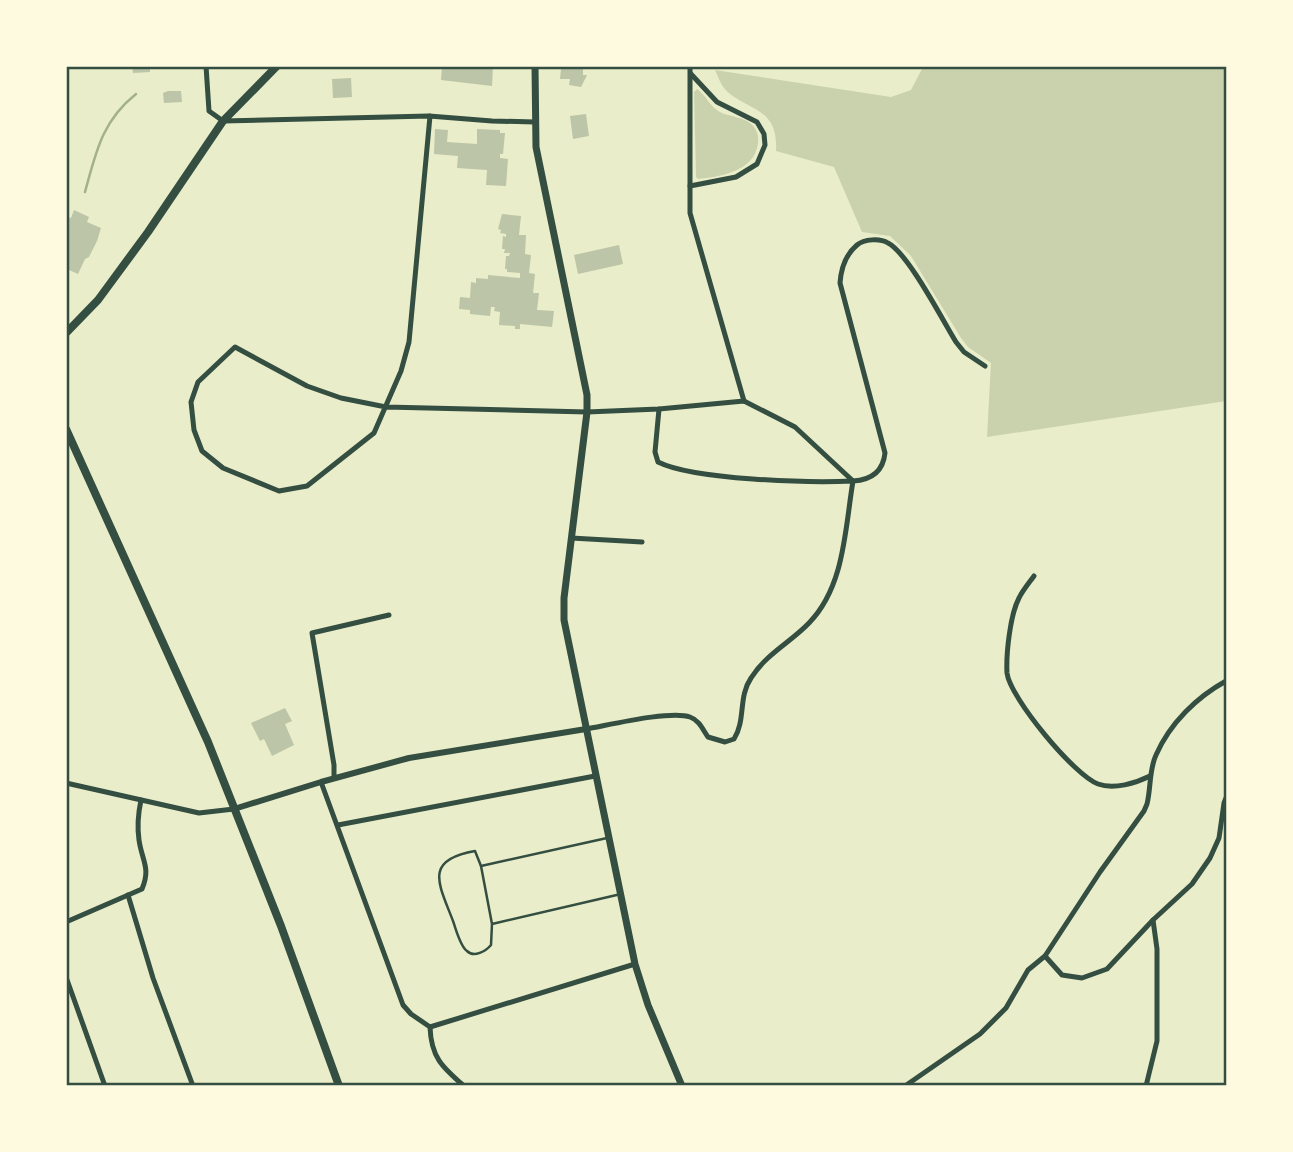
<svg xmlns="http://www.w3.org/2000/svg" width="1293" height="1152" viewBox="0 0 1293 1152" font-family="Arial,sans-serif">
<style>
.green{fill:#cad2ad}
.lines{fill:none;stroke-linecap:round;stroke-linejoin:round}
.stream{stroke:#a3b18a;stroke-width:2.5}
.building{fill:#bcc5a7}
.service{stroke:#344e41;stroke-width:2.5}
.minor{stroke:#344e41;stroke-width:5}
.tertiary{stroke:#344e41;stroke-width:6}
.secondary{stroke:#344e41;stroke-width:7}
.primary{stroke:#344e41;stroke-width:8}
.neatline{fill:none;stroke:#344e41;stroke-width:2.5}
</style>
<rect width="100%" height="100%" fill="#e9edc9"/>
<g class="green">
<path d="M923 67H1226V401L987 437 991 363 968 347 961 338 911 256 890 236 862 232 834 167 776 151C778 111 755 112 730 94 722 88 719 79 715 70L891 97 911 90Z"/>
<path d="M697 89C706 95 710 107 720 112 730 117 747 117 754 127 759 133 759 142 757 148 751 172 718 177 698 179L696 177 694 92Z"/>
</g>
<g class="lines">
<path class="stream" d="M85 192C96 152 102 121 136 94"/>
</g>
<g class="building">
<path d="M132 66H150V72L133 73Z"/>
<path d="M442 66H493L492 86 441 80Z"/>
<path d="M565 66H583V75H587L581 87 569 85 570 79H560L561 69H564Z"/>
<path d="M351 78 352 97 333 98 332 79Z"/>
<path d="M168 91H181L182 102 164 103 163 93Z"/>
<path d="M586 114 589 136 573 139 570 116Z"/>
<path d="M435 129 448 130 447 142 477 144V129L500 130V133H505L503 154H500V158L508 159 506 186 486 185 487 170 457 168 458 156 434 154Z"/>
<path d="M74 210 89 217 87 222 101 228 97 241 89 257 85 259 78 274 69 270 66 273V219L68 217 71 218Z"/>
<path d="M502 214 521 216 519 235H526L525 254 531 255 529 273 535 274 533 293H539L537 310 554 311 552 327 520 324V329H515V326L499 325 500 312 494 311 495 307H491L490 316 470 314V310L459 309 460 297 470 298 471 282 476 283V278L488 279V275L520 278V273L507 272V269H505L506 256H509L510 253H504L505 249H502L503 236 506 237V234L500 233 501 230 498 229Z"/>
<path d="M619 245 623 264 578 274 574 255Z"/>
<path d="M285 708 292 721 285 724 294 745 272 756 264 739 260 741 251 723Z"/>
</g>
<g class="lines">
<g class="service">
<path d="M481 866 607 838"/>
<path d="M492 924 481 866 475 851C423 860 439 884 453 921 456 929 460 946 467 951 474 958 486 951 491 945L492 924 621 894"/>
</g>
<g class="minor">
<path d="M206 66 209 111 223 121 429 116 492 121 535 122"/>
<path d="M690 66V213L744 401"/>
<path d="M430 116 409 342 401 371 374 433 307 486 279 491 223 468 202 451 194 430 191 402 198 382 235 347 307 386 341 398 386 407 587 412 659 409 744 401 795 427 853 481C871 480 883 472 885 453L840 283C841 269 845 255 857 245 864 239 880 238 888 243 908 253 943 321 956 342L964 352 985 366"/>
<path d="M690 186 736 177 757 164 765 145 764 134 757 122 717 102 691 74"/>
<path d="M571 538 642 542"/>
<path d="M1034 576C1029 583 1023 590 1019 598 1010 615 1006 654 1007 673 1010 698 1075 776 1098 784 1114 790 1136 783 1150 776"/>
<path d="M586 729C609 725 671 710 690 717 699 720 703 730 708 737L725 742 734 739C746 720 738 697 751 678 766 654 791 642 809 623 845 586 845 528 853 481 810 483 694 480 658 462L655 452 659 409"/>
<path d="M334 778V765L312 633 389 615"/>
<path d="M321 782 403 1005 411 1014 430 1027C431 1057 442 1067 464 1086"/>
<path d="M66 783 199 813 234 809"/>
<path d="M338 825 595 776"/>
<path d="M128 895 153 978 193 1086"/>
<path d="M66 922 142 889C151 868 142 861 139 840 137 826 138 814 141 800"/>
<path d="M1045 956 1062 975 1082 978 1107 969 1153 920 1192 884 1210 858 1219 838 1224 803 1226 798"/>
<path d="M66 977 105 1086"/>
<path d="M430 1027 635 964"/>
<path d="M905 1086 980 1034 1006 1008 1028 970 1045 956 1100 872 1144 811 1147 804C1151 788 1149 770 1156 755 1170 723 1197 697 1226 681"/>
<path d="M1146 1086 1157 1041V949L1153 920"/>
</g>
<path class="tertiary" d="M234 809 321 782 409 758 586 729"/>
<path class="secondary" d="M535 66 536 147 587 395V412L564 598V620L635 964 648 1005 682 1086"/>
<g class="primary">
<path d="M66 333 98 300 148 232 223 121 277 66"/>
<path d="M66 429 208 742 281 926 339 1086"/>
</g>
</g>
<rect width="1293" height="1152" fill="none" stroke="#fefae0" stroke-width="136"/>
<rect x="68" y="68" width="1157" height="1016" class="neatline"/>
</svg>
